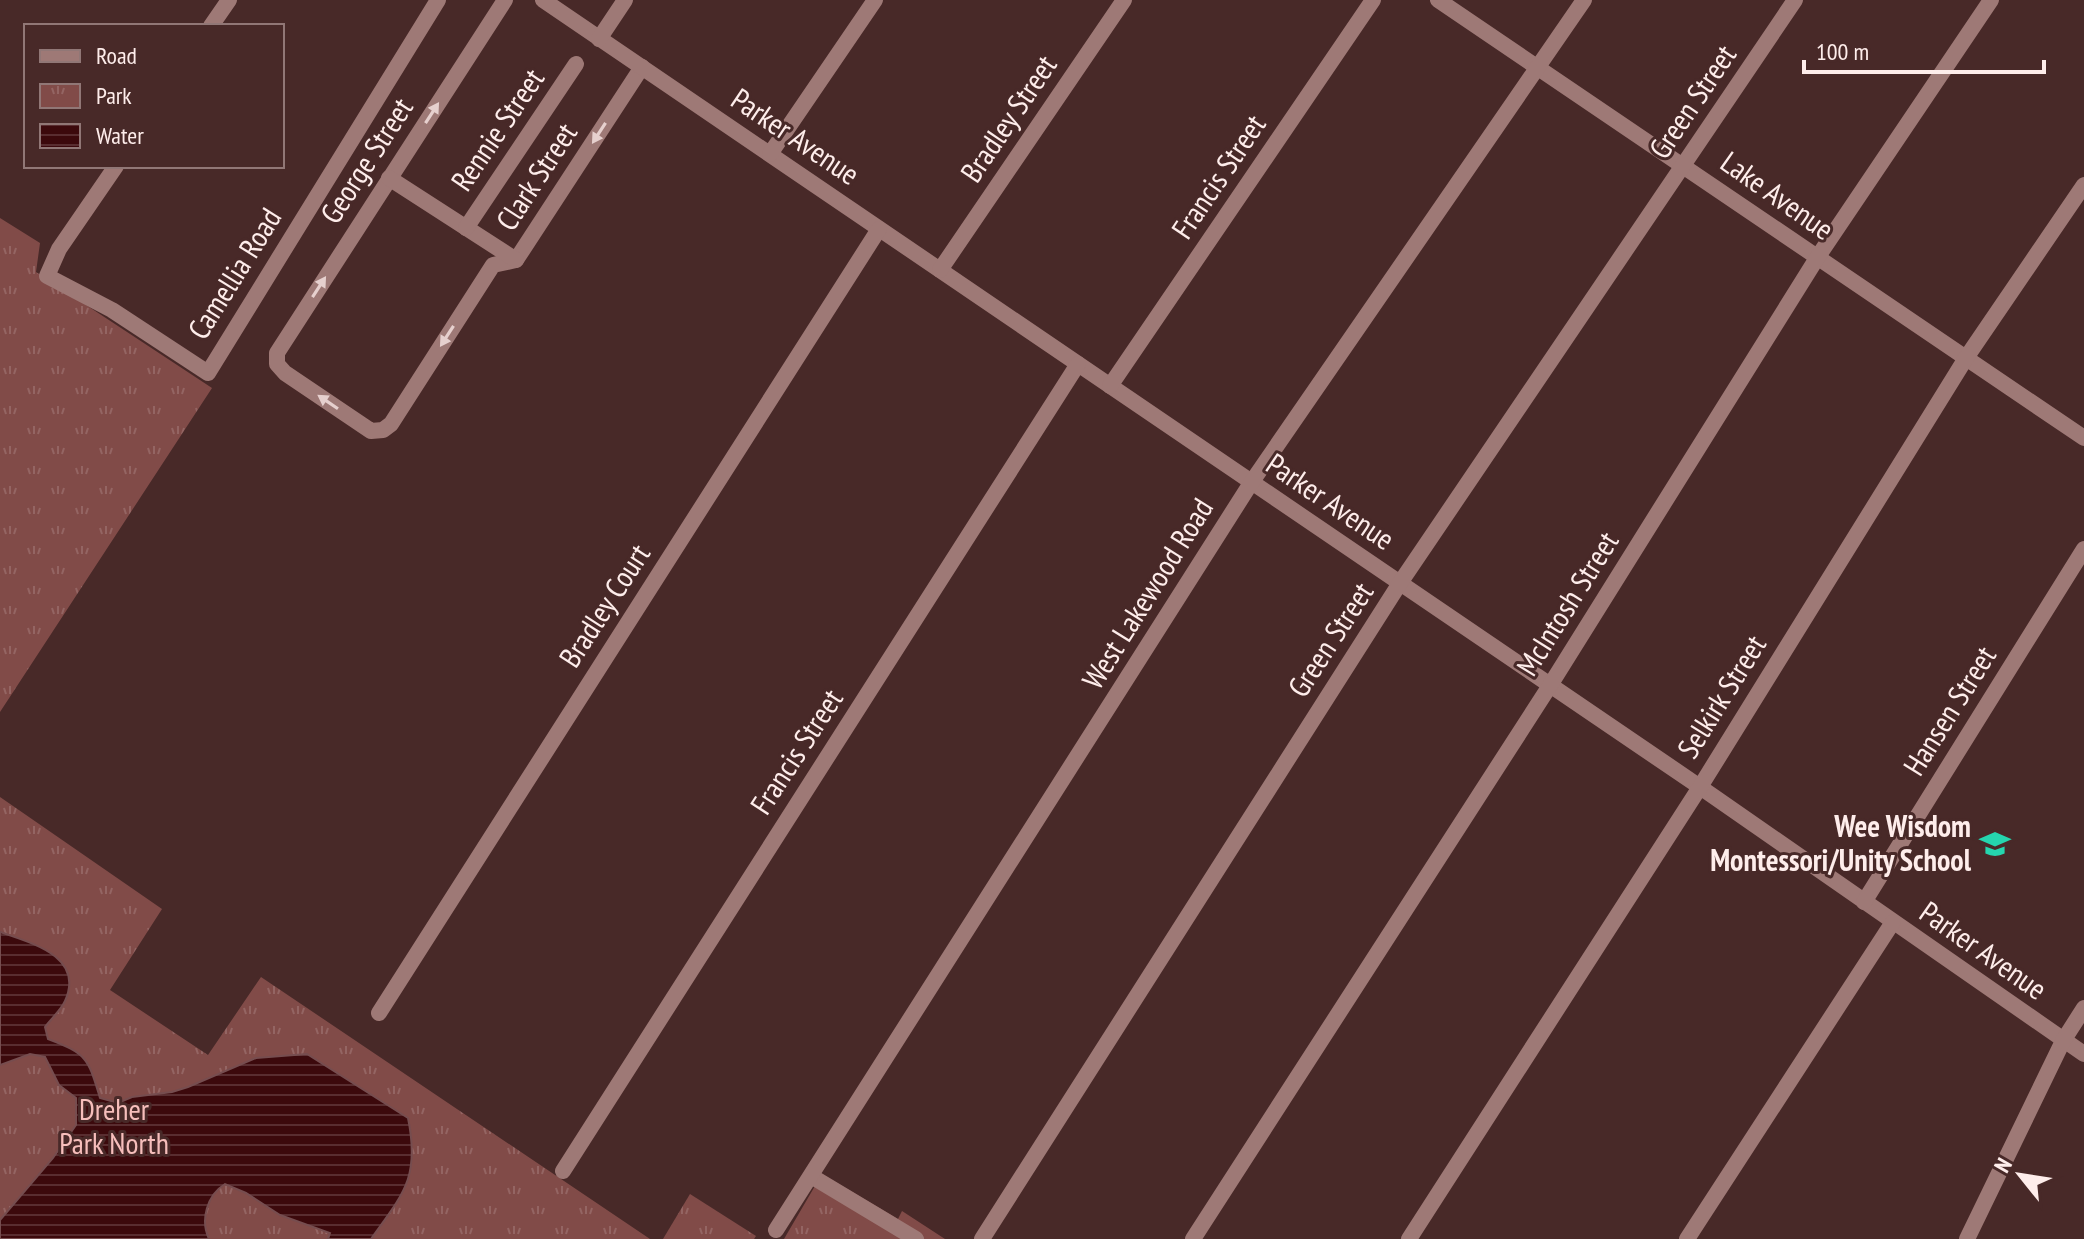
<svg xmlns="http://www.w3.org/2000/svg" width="2084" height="1239" viewBox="0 0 2084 1239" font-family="'PT Sans Narrow',sans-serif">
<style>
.park{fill:url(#park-tufts)}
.water{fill:url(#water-rules);stroke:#764d4f;stroke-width:2}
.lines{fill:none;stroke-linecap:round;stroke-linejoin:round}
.minor{stroke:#9e7976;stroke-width:16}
.oneway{fill:#e6d0ce}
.labels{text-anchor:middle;stroke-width:6;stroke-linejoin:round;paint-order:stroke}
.street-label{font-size:30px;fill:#feedeb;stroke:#482928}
.poi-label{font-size:30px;font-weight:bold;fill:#feedeb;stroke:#482928;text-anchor:end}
.park-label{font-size:30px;fill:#f6bebb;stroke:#482928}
</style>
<defs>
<pattern id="park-tufts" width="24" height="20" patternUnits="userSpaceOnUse" patternTransform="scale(2)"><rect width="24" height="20" fill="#814b48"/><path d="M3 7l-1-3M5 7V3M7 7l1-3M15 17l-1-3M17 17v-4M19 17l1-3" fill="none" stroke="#946563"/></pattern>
<pattern id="water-rules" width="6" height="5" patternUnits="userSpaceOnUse" patternTransform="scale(2)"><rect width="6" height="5" fill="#3c090c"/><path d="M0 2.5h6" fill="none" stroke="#592d30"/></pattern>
</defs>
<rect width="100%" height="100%" fill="#482928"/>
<g class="park">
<path d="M0 218 40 243 36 272 212 388 0 712Z"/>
<path d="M0 797 162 909 110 990 208 1055 261 977 650 1239H0Z"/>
<path d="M822 1174 898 1219 902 1211 945 1239H784Z"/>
<path d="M690 1194 756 1236 754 1239H663Z"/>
</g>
<path class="water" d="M0 932C31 943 85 956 65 1001 61 1010 51 1019 45 1027L48 1039C88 1054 88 1059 100 1098L118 1103 132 1097 172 1092 188 1087 256 1058 307 1054 408 1118C420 1177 404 1193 371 1239H328L330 1233 280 1215 246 1193 225 1184C207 1195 200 1220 209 1239H0V1220L53 1158 76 1125V1098L59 1085 45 1057 30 1054 0 1065Z"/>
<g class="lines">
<g class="minor">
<path d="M505 0 277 353V364L285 373 371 431 383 430 391 424 493 265 516 260 642 67"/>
<path d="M543 0 1700 787 2084 1054"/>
<path d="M1438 0 2084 438"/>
<path d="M211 26 229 0"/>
<path d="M599 39 625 0"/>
<path d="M770 154 875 0"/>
<path d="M116 166 59 249 47 276 112 310 208 373 438 0"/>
<path d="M389 178 516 260"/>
<path d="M466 228 576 64"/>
<path d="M940 270 1124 0"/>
<path d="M1110 386 1373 0"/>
<path d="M1864 902 2084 549"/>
<path d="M379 1013 879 229"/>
<path d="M563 1171 1078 364"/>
<path d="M811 1176 916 1239"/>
<path d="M776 1230 1251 483 1584 0"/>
<path d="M982 1239 1400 583 1795 0"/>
<path d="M1193 1239 1549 687 1817 258 1991 0"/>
<path d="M1409 1239 1700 787 1966 358 2084 185"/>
<path d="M1687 1239 1893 922"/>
<path d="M1967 1239 2063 1041 2084 1008"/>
</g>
</g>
<defs><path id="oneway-solid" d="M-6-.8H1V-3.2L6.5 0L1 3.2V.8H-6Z" transform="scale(2)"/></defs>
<g class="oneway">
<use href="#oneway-solid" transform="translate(432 113) rotate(-57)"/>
<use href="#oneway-solid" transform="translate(599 133) rotate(123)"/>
<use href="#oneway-solid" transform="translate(319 287) rotate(-57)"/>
<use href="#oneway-solid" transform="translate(447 336) rotate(123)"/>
<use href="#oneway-solid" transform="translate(328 402) rotate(-146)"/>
</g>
<defs>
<g id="school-bare" transform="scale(2.4)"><path d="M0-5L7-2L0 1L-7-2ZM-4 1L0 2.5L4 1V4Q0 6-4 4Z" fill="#25d5ae" stroke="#482928" stroke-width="2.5" paint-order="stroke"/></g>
</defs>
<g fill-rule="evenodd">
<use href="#school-bare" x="1995" y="844"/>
</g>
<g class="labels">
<g class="street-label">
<text transform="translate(1693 102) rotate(-56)" y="10">Green Street</text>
<text transform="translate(1009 119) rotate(-56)" y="10">Bradley Street</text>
<text transform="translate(498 130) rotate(-56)" y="10">Rennie Street</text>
<text transform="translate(795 137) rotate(34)" y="10">Parker Avenue</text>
<text transform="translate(367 161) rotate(-57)" y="10">George Street</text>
<text transform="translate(537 177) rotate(-57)" y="10">Clark Street</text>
<text transform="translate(1219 177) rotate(-56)" y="10">Francis Street</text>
<text transform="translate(1777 196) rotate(35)" y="10">Lake Avenue</text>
<text transform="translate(235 274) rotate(-58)" y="10">Camellia Road</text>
<text transform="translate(1330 502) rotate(34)" y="10">Parker Avenue</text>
<text transform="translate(1148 594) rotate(-58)" y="10">West Lakewood Road</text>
<text transform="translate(1568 604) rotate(-58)" y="10">McIntosh Street</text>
<text transform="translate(605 606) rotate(-57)" y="10">Bradley Court</text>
<text transform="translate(1331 640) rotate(-57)" y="10">Green Street</text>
<text transform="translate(1722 697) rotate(-58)" y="10">Selkirk Street</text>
<text transform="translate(1950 711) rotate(-58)" y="10">Hansen Street</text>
<text transform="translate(797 752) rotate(-57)" y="10">Francis Street</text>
<text transform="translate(1983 951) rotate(35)" y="10">Parker Avenue</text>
</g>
<g class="poi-label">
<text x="1971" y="837">Wee Wisdom<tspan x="1971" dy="34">Montessori/Unity School</tspan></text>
</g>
<g class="park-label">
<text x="114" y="1120">Dreher<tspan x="114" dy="34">Park North</tspan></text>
</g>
</g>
<rect x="24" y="24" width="260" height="144" fill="#482928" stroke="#917776" stroke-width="2"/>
<rect x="40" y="50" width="40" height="12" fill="#9e7976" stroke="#917776" stroke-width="2"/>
<text x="96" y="64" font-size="24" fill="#feedeb">Road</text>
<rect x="40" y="84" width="40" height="24" fill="url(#park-tufts)" stroke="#917776" stroke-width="2"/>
<text x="96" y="104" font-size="24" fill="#feedeb">Park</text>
<rect x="40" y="124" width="40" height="24" fill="url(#water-rules)" stroke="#917776" stroke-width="2"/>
<text x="96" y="144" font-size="24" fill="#feedeb">Water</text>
<g transform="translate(2020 1175) rotate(300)" stroke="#482928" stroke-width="6" paint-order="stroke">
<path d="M0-6L14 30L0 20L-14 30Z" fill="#feedeb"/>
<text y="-12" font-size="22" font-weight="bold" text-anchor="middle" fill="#feedeb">N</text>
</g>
<path d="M1804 60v12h240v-12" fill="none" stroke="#feedeb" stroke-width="4"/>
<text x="1816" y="60" font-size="24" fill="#feedeb" stroke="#482928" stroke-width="6" paint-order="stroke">100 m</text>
</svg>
